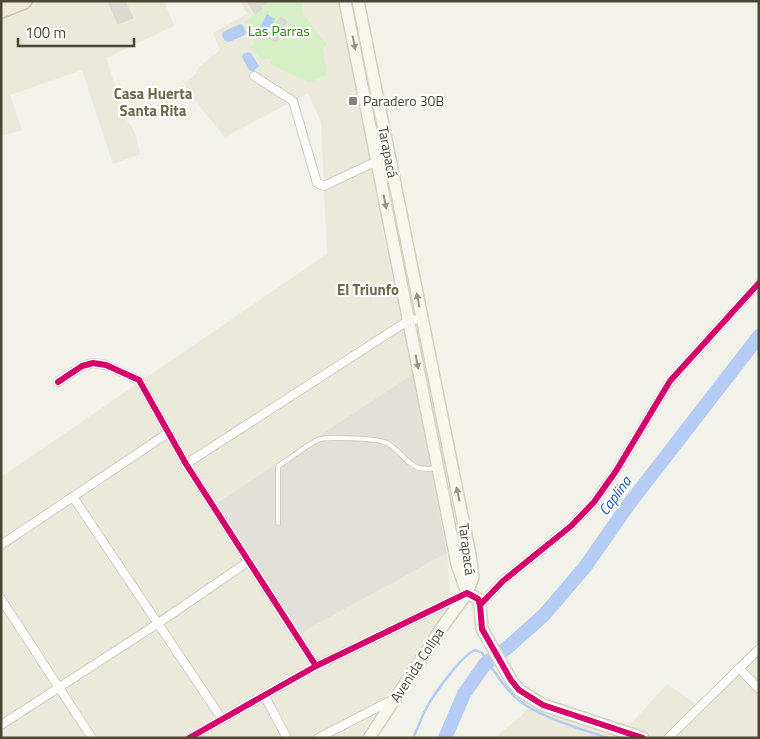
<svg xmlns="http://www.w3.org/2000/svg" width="760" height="739" viewBox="0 0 760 739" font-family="'Titillium Web',sans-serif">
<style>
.residential{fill:#ebe9da}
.industrial{fill:#e2e0d8}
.green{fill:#d6efc7}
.water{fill:#b5ccf4}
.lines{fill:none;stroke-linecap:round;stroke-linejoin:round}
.stream{stroke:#b5ccf4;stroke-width:2.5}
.river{stroke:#b5ccf4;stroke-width:14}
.building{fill:#dbdad2;stroke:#dad9cf}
.lane-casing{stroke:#d0cfc7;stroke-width:6}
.street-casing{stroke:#d0cfc7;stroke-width:10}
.secondary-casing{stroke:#d3d3c2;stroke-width:14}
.highway-casing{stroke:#cdc7a2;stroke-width:18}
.lane{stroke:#fdfdfc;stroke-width:4}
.street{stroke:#fdfdfc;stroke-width:8}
.secondary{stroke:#f7f7ee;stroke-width:11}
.highway{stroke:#ecead9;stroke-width:15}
.cycleway-casing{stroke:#fff;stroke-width:9}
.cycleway{stroke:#d6006c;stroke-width:6}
.oneway{fill:#979688}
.poi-dot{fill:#848274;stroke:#fff;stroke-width:2}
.labels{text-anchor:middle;stroke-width:4.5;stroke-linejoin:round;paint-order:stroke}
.park-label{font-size:14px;fill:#2d8220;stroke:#fff}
.poi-label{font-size:14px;fill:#494634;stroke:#fff;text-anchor:start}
.street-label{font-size:14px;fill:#494634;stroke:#fff}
.neighbourhood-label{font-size:15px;font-weight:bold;fill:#6d674a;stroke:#fff}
.water-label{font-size:15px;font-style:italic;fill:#2056c2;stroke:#fff}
</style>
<rect width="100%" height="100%" fill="#f2f1ea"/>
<g class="residential">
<path d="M35 1H164L174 26 106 58 128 123 131 125 136 136 140 154 113 164 82 70 10 95 22 130 1 136V14Z"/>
<path d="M241 1H351L393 204 380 218 413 374 217 503 301 633 447 553 450 591 443 614 382 703 360 738H1V477L327 254 321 122 308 93 225 137 190 95 184 83 195 75 199 67 220 50 213 33 247 14Z"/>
<path d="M759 643V738H499V734L521 716 541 695 571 709 630 725 667 684 696 704Z"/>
</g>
<path class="industrial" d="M413 374 447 553 301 633 217 503Z"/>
<path class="green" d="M247 1H302L303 14 327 45 323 48 327 74 309 83 270 64 271 60 266 58 262 61 251 47 254 44 244 22 255 14Z"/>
<g class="water">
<path d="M267 14 275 19 266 36 258 31Z"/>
<path d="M240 24 243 25 246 32 245 35 229 42 225 41 222 36 223 32Z"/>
<path d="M248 52 251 53 259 66 253 72 249 70 242 57 243 54Z"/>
</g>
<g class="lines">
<path class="stream" d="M413 738C418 728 421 718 426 709 433 695 463 653 476 650L482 653C492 668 502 685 515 697 535 716 581 729 608 738"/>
<path class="river" d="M445 738 464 694 485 664 508 647 544 615 585 567 629 504 759 336"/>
</g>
<g class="building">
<path d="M108 1H125L133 18 118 24Z"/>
<path d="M247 1H270L260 6 262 9 255 14Z"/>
<path d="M280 17 287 21 276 42 268 38Z"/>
</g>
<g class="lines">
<g class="lane-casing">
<path id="lane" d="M278 523V466C287 461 312 441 320 439 332 437 377 438 387 443 406 454 409 474 436 468"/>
</g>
<g class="street-casing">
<g id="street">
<path d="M254 76 293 101 317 183 324 186 377 161"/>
<path d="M58 382 82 366 93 363 106 365 139 380 186 464 316 666"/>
<path d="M186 464 409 320 422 319"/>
<path d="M73 497 222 719"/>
<path d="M1 545 168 433"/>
<path d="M1 599 92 738"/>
<path d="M480 605 503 581 571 526 594 502 616 471 670 381 759 283"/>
<path d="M739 668 759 689"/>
<path d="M264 695 287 738"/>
<path d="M1 725 157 624 249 561"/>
<path d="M189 738 316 666 464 595"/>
<path d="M318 738 394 699"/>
<path d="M668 738 759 649"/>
</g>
</g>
<g class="secondary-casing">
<g id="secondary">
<path d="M345 1 457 564 467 593"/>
<path d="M358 1 470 555 473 577 467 593 445 623 369 738"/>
<path d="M467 593 478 599 480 605 482 629 511 680 519 690 543 705 643 738"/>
</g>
</g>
<g class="highway-casing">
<path id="highway" d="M1 10 24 1"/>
</g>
<use href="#lane" class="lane"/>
<use href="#street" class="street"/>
<use href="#secondary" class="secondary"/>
<use href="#highway" class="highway"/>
<g class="cycleway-casing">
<g id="cycleway">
<path d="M58 382 82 366 93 363 106 365 139 380 186 464 316 666"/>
<path d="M480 605 503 581 571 526 594 502 616 471 670 381 759 283"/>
<path d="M189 738 316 666 467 593 478 599 480 605 482 629 511 680 519 690 543 705 643 738"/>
</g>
</g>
<use href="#cycleway" class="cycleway"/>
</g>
<defs><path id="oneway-solid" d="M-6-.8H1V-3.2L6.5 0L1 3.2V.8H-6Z" transform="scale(1.25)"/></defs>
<g class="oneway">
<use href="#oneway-solid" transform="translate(354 43) rotate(79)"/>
<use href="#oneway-solid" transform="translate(385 202) rotate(79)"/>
<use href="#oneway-solid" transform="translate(418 300) rotate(-101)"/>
<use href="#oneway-solid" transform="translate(417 362) rotate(79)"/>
<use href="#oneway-solid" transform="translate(458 494) rotate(-102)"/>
</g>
<rect class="poi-dot" x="348" y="96" width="10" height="10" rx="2.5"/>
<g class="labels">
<g class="park-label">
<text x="279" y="36">Las Parras</text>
</g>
<g class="poi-label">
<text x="363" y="106">Paradero 30B</text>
</g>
<g class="street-label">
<text transform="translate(388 152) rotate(79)" y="5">Tarapacá</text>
<text transform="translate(467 549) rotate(83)" y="5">Tarapacá</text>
<text transform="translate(417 665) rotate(-57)" y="5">Avenida Collpa</text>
</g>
<g class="neighbourhood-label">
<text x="153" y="99">Casa Huerta<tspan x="153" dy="17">Santa Rita</tspan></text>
<text x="368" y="295">El Triunfo</text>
</g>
<g class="water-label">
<text transform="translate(615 496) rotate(-54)" y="5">Caplina</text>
</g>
</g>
<rect width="760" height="739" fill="none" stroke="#494634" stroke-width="5"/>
<path d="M18 38v8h116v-8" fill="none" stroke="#494634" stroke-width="2.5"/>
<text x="25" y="38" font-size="15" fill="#494634" stroke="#ffffff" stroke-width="4" paint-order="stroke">100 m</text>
</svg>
